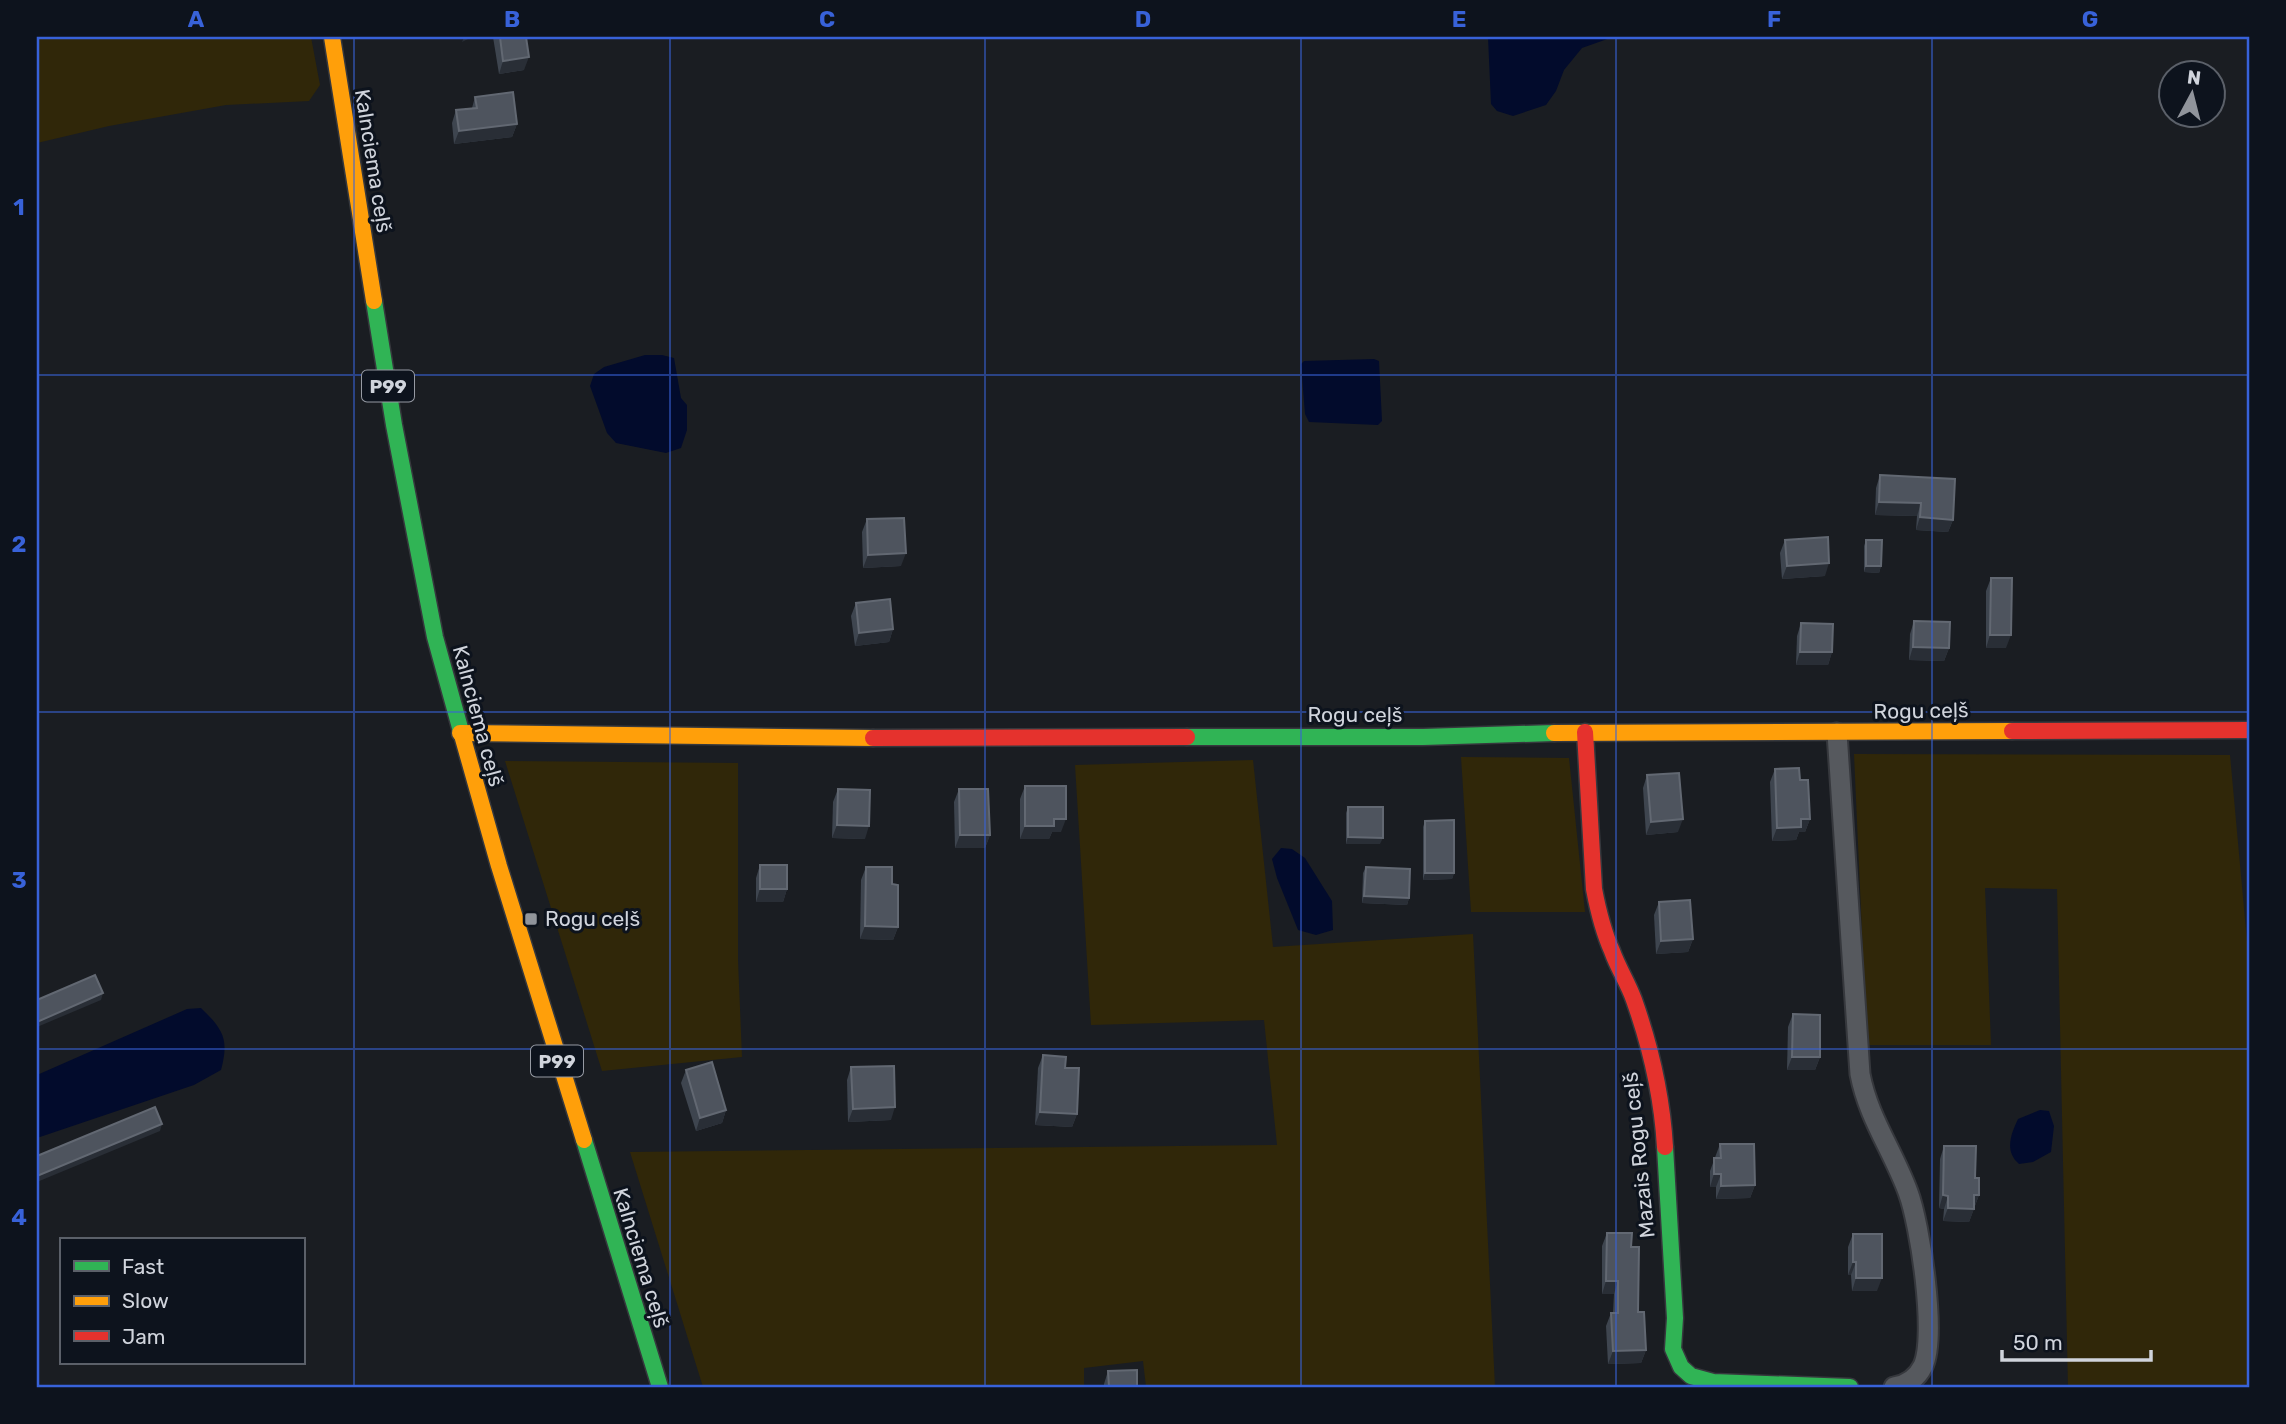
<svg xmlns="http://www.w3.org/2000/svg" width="2286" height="1424" viewBox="0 0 2286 1424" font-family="Rubik,sans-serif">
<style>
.green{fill:#302709}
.water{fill:#020b2c}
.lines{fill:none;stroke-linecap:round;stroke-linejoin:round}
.street-casing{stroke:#36383d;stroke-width:23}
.fast-casing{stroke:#36383d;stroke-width:19}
.slow-casing{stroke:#36383d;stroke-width:19}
.jam-casing{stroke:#36383d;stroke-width:19}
.street{stroke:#56595e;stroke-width:19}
.fast{stroke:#30b455;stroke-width:16}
.slow{stroke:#ff9f0a;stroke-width:16}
.jam{stroke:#e5322d;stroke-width:16}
.wall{fill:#3e454f}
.shaded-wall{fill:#292e36}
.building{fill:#4e545e;stroke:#626872;stroke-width:2}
.grid{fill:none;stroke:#3862d9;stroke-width:2;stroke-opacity:0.55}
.poi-dot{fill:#90949b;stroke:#0d131d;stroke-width:2.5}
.labels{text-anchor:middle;stroke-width:6;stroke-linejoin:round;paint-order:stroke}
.shield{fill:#0d131d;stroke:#969aa3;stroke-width:2}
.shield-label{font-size:19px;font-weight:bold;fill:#d0d4dc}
.street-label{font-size:21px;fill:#d0d4dc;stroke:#0d131d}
.poi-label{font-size:21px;fill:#d0d4dc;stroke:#0d131d;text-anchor:start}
.neatline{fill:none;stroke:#3862d9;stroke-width:2.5}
.grid-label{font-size:23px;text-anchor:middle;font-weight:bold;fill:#3862d9}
</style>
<rect width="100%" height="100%" fill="#1a1d22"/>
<g class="green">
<path d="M37 37H311L320 85 309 101 226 105 109 126 37 143Z"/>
<path d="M1854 754 2230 755 2249 963V1387H2068L2057 889 1985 888 1991 1045H1867Z"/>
<path d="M1461 757 1569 758 1585 912H1471Z"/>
<path d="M1253 760 1273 947 1473 934 1495 1387H1146L1143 1361 1084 1368V1387H703L630 1152 1277 1145 1264 1020 1091 1025 1075 765Z"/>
<path d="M505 761 738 763V960L742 1057 602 1071Z"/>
</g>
<g class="water">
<path d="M1488 37H1613L1582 48 1564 70 1556 91 1546 105 1513 116 1497 111 1491 104Z"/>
<path d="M645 355H662L674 358 681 398 687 405V430L681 448 666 453 616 443 607 433 590 386 594 374 604 367Z"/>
<path d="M1374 359 1379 361 1382 421 1378 425 1309 422 1305 414 1301 364 1304 361Z"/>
<path d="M1281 848 1292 849 1305 858 1332 901 1333 930 1316 935 1298 930 1277 878 1272 859Z"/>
<path d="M201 1008C224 1030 229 1040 221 1070L194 1085 37 1138V1075L187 1009Z"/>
<path d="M2040 1110 2049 1111 2054 1126 2051 1152 2033 1162 2019 1164C2004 1151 2011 1134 2018 1119Z"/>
</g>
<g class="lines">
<g class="street-casing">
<path id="street" d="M1837 733 1860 1074C1868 1117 1893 1151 1908 1192 1920 1224 1937 1336 1923 1366 1917 1378 1907 1385 1894 1387"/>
</g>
<g class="fast-casing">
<g id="fast">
<path d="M374 301 394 425 435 637 462 735"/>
<path d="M1187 737H1423L1554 733"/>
<path d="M584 1140 660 1387"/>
<path d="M1665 1147 1675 1318 1673 1349 1681 1367 1691 1376 1713 1382 1850 1387"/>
</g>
</g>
<g class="slow-casing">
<g id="slow">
<path d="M332 37 374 301"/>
<path d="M460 733 873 738"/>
<path d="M1554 733 2012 731"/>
<path d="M462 735 499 866 584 1140"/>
</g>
</g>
<g class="jam-casing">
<g id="jam">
<path d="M2012 731 2249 730"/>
<path d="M1585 732 1594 889C1598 910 1603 931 1612 951 1618 968 1628 983 1634 1000 1651 1048 1662 1096 1665 1147"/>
<path d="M873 738 1187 737"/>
</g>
</g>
<use href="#street" class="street"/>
<use href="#fast" class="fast"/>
<use href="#slow" class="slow"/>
<use href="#jam" class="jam"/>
</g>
<g class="wall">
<path d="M493 37H526L524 70 499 74Z"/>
<path d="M475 97 517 124 512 137 454 144 452 123 456 110 472 108Z"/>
<path d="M1880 475 1953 520 1948 532 1916 530 1917 516 1875 515 1876 488Z"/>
<path d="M867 519 901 566 863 568 862 532Z"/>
<path d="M1785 540 1825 576 1782 579 1780 553Z"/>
<path d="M1866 540 1881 566 1879 573 1864 572V546Z"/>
<path d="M1991 578 2006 648H1986V591Z"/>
<path d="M856 603 893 629 889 642 855 646 851 616Z"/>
<path d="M1914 621 1949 648 1944 661 1909 660 1910 634Z"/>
<path d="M1801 623 1832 652 1828 665H1796L1797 636Z"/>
<path d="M1775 769 1800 780 1810 819 1805 832H1799L1796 840 1772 841 1770 782Z"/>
<path d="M1647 775 1678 832 1646 835 1643 788Z"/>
<path d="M1025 786 1061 832H1052L1049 839H1020V799Z"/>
<path d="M838 789 865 839 832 838 833 802Z"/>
<path d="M959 789 990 835 985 848H955L954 802Z"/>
<path d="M1348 807 1380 844H1346V813Z"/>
<path d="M1425 821 1454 873 1452 879 1423 880V827Z"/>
<path d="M760 865 787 889 783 902H756V878Z"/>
<path d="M866 867 892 884 898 927 893 940 860 939 861 880Z"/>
<path d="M1366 867 1409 898 1407 905 1362 903 1363 873Z"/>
<path d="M1659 902 1693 939 1688 952 1656 954 1654 915Z"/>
<path d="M1793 1014 1820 1057 1815 1070H1787L1788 1027Z"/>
<path d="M1043 1055 1065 1068 1077 1114 1072 1127 1035 1125 1038 1068Z"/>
<path d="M851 1067 891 1120 848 1122 847 1080Z"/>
<path d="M686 1070 726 1110 722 1123 696 1131 681 1083Z"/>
<path d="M1720 1144 1755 1185 1750 1198 1716 1199V1187H1710V1171Z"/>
<path d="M1944 1146 1975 1178 1979 1195 1969 1222 1943 1221 1944 1209 1939 1208 1940 1159Z"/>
<path d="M1607 1233 1631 1247 1638 1312 1646 1350 1641 1363 1608 1364 1606 1326 1611 1313H1613L1614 1294H1602V1246Z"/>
<path d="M1853 1234 1877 1291H1852L1851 1275H1848V1247Z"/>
<path d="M1108 1371 1137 1387H1104V1384Z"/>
</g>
<g class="shaded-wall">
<path d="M464 37H472L462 42Z"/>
<path d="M529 57 524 70 499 74 503 61Z"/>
<path d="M517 124 512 137 454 144 459 131Z"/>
<path d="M1879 502 1921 503 1917 516 1875 515Z"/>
<path d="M1920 517 1953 520 1948 532 1916 530Z"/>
<path d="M906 553 901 566 863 568 868 555Z"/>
<path d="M1829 563 1825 576 1782 579 1787 566Z"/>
<path d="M1866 566H1881L1879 573 1864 572Z"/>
<path d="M893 629 889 642 855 646 859 633Z"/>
<path d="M1990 635H2011L2006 648H1986Z"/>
<path d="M1913 647 1949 648 1944 661 1909 660Z"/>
<path d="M1800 652H1832L1828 665H1796Z"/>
<path d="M1054 819H1066L1061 832H1052L1049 839H1020L1025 826Z"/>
<path d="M1683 819 1678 832 1646 835 1651 822Z"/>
<path d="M1801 819H1810L1805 832H1799L1796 840 1772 841 1777 828Z"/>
<path d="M837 825 869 826 865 839 832 838Z"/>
<path d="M960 835H990L985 848H955Z"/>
<path d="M1348 837 1383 838 1380 844H1346Z"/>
<path d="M1425 873H1454L1452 879 1423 880Z"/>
<path d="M760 889H787L783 902H756Z"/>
<path d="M1364 896 1409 898 1407 905 1362 903Z"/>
<path d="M865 926 898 927 893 940 860 939Z"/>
<path d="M1693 939 1688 952 1656 954 1661 941Z"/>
<path d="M103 993 101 1000 37 1027V1022Z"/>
<path d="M1792 1057H1820L1815 1070H1787Z"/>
<path d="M895 1107 891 1120 848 1122 853 1109Z"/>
<path d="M726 1110 722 1123 696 1131 700 1118Z"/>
<path d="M1040 1112 1077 1114 1072 1127 1035 1125Z"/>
<path d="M162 1124 160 1131 37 1182V1176Z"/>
<path d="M1714 1174H1721L1716 1187H1710Z"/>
<path d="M1755 1185 1750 1198 1716 1199 1721 1186Z"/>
<path d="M1943 1195 1948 1196 1944 1209 1939 1208Z"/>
<path d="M1974 1195H1979L1974 1208Z"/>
<path d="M1948 1208 1974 1209 1969 1222 1943 1221Z"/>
<path d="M1853 1262H1856L1851 1275H1848Z"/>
<path d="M1856 1278H1882L1877 1291H1852Z"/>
<path d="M1606 1281H1618L1614 1294H1602Z"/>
<path d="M1646 1350 1641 1363 1608 1364 1613 1351Z"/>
</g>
<g class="building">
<path d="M500 37H526L529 57 503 61Z"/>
<path d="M513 92 517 124 459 131 456 110 477 108 475 97Z"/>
<path d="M1880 475 1955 479 1953 520 1920 517 1921 503 1879 502Z"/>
<path d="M904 518 906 553 868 555 867 519Z"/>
<path d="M1828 537 1829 563 1787 566 1785 540Z"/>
<path d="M1866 540H1882L1881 566H1866Z"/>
<path d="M1991 578H2012L2011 635H1990Z"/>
<path d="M890 599 893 629 859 633 856 603Z"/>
<path d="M1914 621 1950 622 1949 648 1913 647Z"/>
<path d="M1801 623 1833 624 1832 652H1800Z"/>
<path d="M1799 768 1800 780H1808L1810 819H1801V827L1777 828 1775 769Z"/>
<path d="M1679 773 1683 819 1651 822 1647 775Z"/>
<path d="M1025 786H1066V819H1054V826H1025Z"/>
<path d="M838 789 870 790 869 826 837 825Z"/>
<path d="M959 789H988L990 835H960Z"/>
<path d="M1348 807H1383V838L1348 837Z"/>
<path d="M1454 820V873H1425V821Z"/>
<rect x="760" y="865" width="27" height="24"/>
<path d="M866 867H892V884L898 885V927L865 926Z"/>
<path d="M1366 867 1410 869 1409 898 1364 896Z"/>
<path d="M1690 900 1693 939 1661 941 1659 902Z"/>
<path d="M95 975 103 993 37 1022V1000Z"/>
<path d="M1793 1014 1820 1015V1057H1792Z"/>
<path d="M1043 1055 1066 1057 1065 1068H1079L1077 1114 1040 1112Z"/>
<path d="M712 1062 726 1110 700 1118 686 1070Z"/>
<path d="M894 1066 895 1107 853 1109 851 1067Z"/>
<path d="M155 1107 162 1124 37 1176V1156Z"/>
<path d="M1720 1144H1754L1755 1185 1721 1186V1174H1714V1158H1721Z"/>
<path d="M1944 1146H1976L1975 1178H1979V1195H1974V1209L1948 1208V1196L1943 1195Z"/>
<path d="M1607 1233H1632L1631 1247H1639L1638 1312H1644L1646 1350 1613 1351 1611 1313H1618V1281H1606Z"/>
<path d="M1853 1234H1882V1278H1856V1262H1853Z"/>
<path d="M1137 1370V1387H1109L1108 1371Z"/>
</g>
<path class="grid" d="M354 37V1387M670 37V1387M985 37V1387M1301 37V1387M1616 37V1387M1932 37V1387M37 375H2249M37 712H2249M37 1049H2249"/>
<rect class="poi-dot" x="524" y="912" width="14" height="14" rx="3.5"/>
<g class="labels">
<g class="shield">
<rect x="362" y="370.5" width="52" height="31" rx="5"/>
<rect x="531" y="1045.5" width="52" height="31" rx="5"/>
</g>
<g class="shield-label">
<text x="388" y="393">P99</text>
<text x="557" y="1068">P99</text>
</g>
<g class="street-label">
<text transform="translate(373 161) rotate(81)" y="7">Kalnciema ceļš</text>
<text transform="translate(1921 711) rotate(-1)" y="7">Rogu ceļš</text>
<text x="1355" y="722">Rogu ceļš</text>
<text transform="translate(478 716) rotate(75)" y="7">Kalnciema ceļš</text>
<text transform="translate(1639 1155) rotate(-96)" y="7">Mazais Rogu ceļš</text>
<text transform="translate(641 1258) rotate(73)" y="7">Kalnciema ceļš</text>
</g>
<g class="poi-label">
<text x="545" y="926">Rogu ceļš</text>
</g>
</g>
<rect width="2286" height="1424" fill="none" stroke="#0d131d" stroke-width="77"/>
<rect x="60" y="1238" width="245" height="126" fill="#0d131d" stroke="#5b6069" stroke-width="2"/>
<rect x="74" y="1261" width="35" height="10" fill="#30b455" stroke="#5b6069" stroke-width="2"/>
<text x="122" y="1274" font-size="21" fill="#d0d4dc">Fast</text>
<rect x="74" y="1296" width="35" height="10" fill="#ff9f0a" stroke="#5b6069" stroke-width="2"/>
<text x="122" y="1308" font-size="21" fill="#d0d4dc">Slow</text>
<rect x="74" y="1331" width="35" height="10" fill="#e5322d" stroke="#5b6069" stroke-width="2"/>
<text x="122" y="1344" font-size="21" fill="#d0d4dc">Jam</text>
<g transform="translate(2192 94) rotate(7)"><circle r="33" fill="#0d131d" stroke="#5b6069" stroke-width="2"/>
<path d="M0-5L12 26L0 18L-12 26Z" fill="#90949b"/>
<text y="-10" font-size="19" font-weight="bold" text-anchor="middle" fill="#d0d4dc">N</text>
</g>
<path d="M2002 1350v10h149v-10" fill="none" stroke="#d0d4dc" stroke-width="3.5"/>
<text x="2013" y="1350" font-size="21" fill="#d0d4dc" stroke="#0d131d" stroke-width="5" paint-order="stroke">50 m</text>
<rect x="38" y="38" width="2210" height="1348" class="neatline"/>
<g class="grid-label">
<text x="196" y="27">A</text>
<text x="512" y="27">B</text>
<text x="827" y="27">C</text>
<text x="1143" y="27">D</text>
<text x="1459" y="27">E</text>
<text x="1774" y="27">F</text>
<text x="2090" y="27">G</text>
<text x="19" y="215">1</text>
<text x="19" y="552">2</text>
<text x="19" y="888">3</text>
<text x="19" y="1225">4</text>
</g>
</svg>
